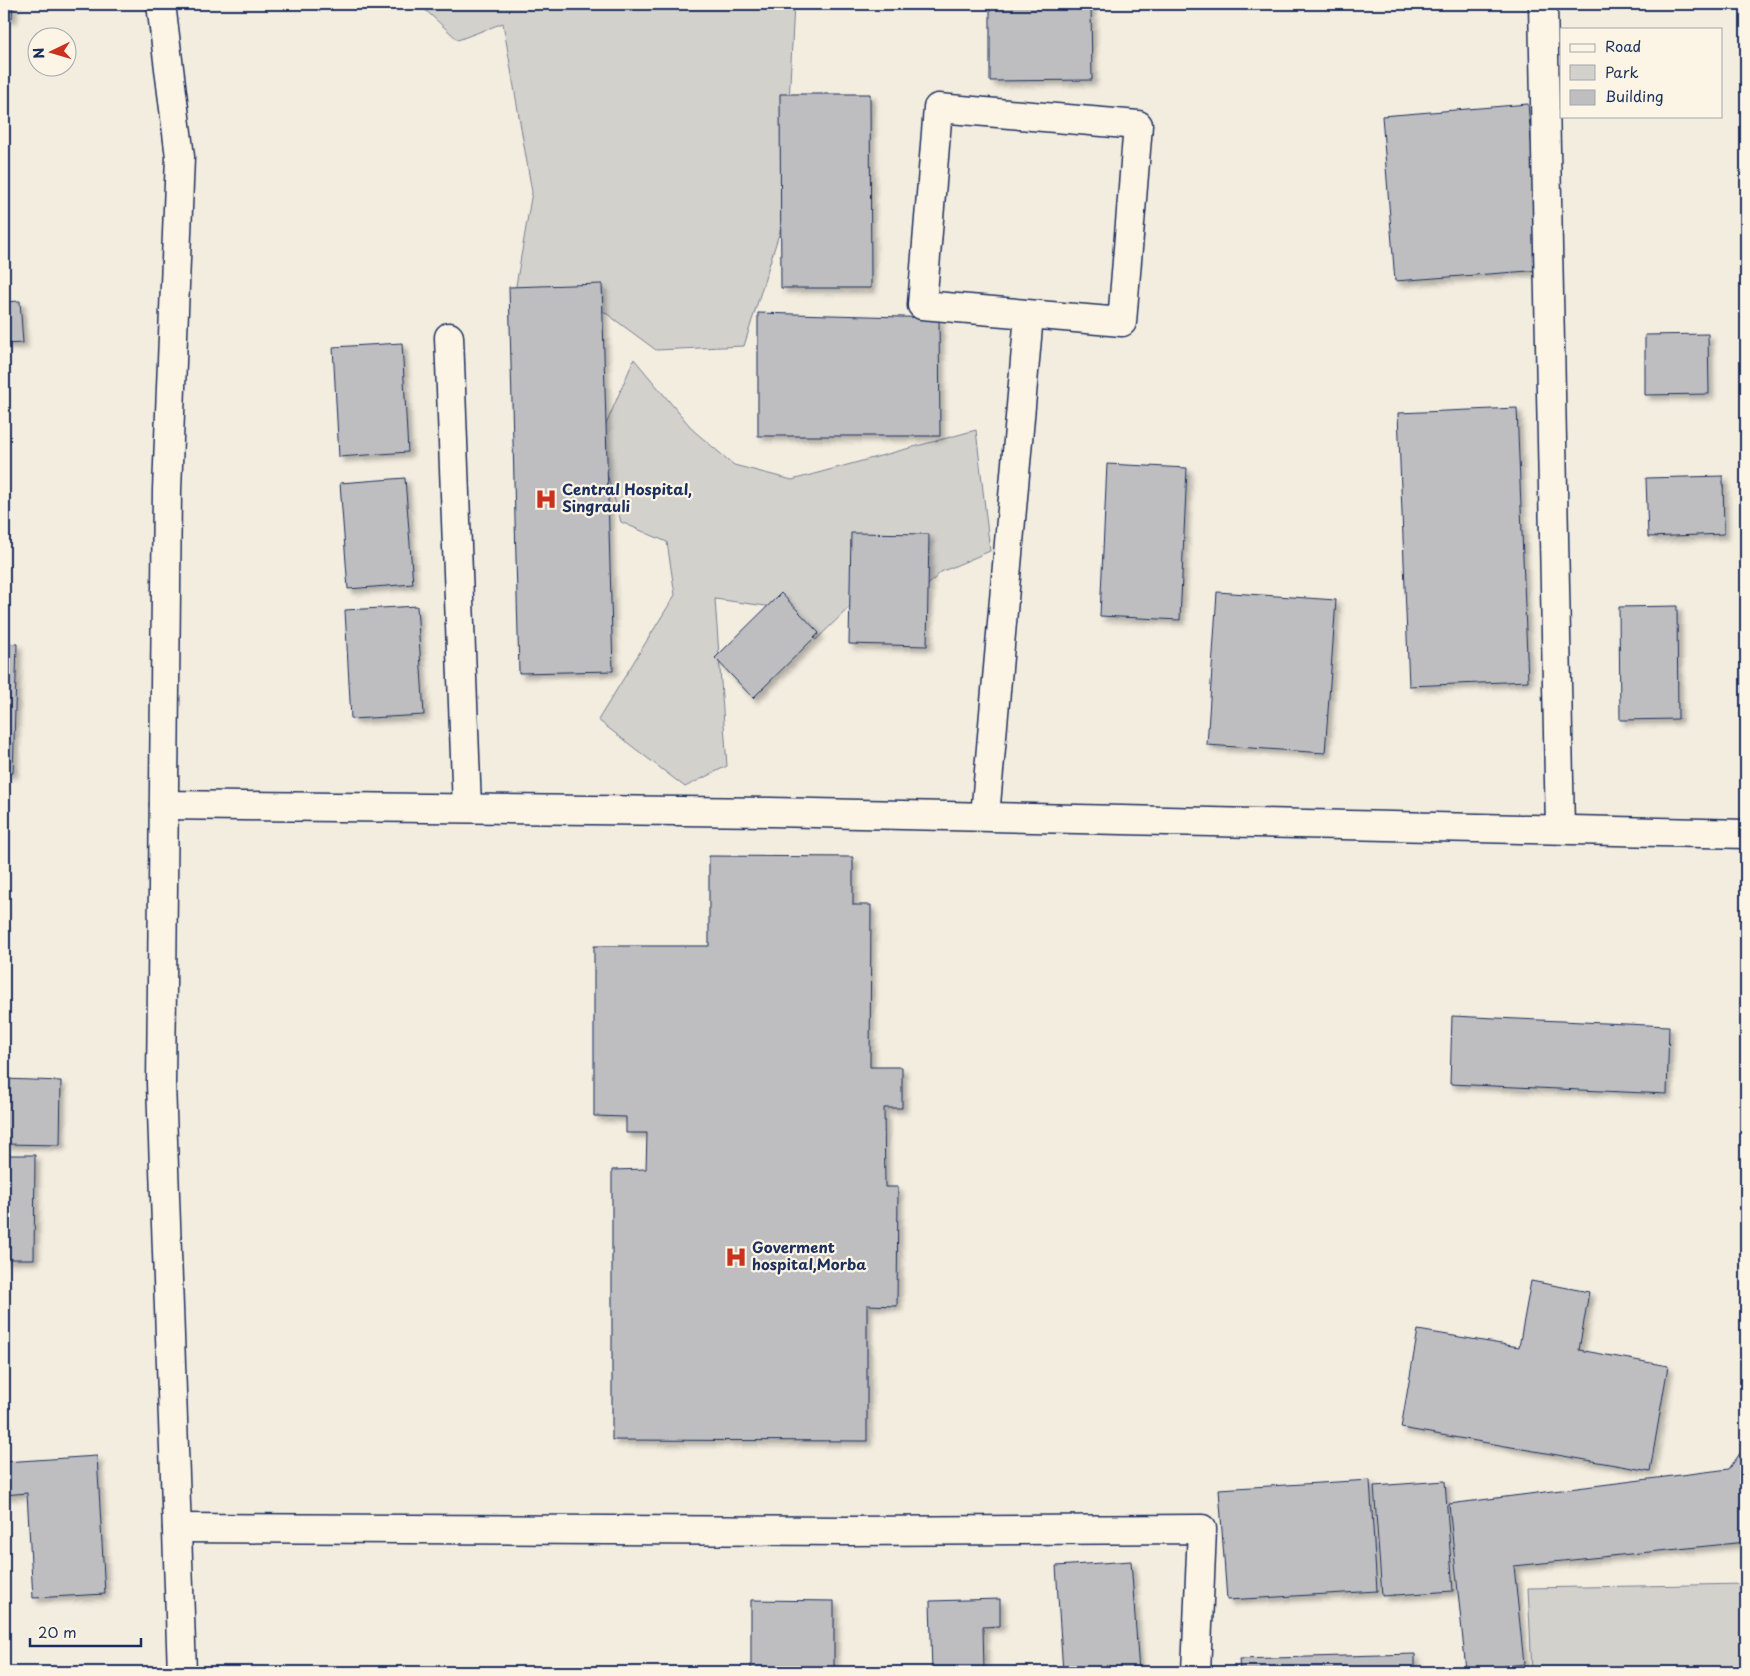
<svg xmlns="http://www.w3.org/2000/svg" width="1750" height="1676" viewBox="0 0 1750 1676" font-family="'Playpen Sans',sans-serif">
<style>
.green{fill:#d3d1cc;stroke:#778095}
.building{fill:#bebec0;stroke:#1b2f5e;filter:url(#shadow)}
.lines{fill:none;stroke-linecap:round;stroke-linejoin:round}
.street-casing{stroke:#1b2f5e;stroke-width:31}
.primary-casing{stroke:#1b2f5e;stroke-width:31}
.street{stroke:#fcf5e5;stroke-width:28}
.primary{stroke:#fcf5e5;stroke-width:28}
.labels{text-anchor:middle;stroke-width:4.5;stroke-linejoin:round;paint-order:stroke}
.poi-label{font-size:15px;font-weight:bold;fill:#1b2f5e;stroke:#fcf5e5;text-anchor:start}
</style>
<defs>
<filter id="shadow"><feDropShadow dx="4.5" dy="4.5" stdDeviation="2.5" flood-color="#0004"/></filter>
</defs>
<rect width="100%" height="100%" fill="#f3ede0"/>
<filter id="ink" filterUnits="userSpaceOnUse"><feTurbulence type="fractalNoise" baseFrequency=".02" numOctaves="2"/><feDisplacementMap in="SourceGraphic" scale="10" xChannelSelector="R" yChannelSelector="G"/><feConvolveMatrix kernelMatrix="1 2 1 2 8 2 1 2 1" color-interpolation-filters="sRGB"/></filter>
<g filter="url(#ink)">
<g class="green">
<path d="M419 4H794L783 221 744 346 656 350 599 308 512 309 532 192 503 23 458 40Z"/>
<path d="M634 359 694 431 734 465 792 480 976 430 990 551 941 572 883 631 872 585 816 640 773 607 715 599 727 766 685 787 598 720 675 595 667 542 621 522 598 443Z"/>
<path d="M1746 1584V1672H1532L1528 1588Z"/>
</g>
<g class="building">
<path d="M4 4H13L12 18H4Z"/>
<path d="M990 4H1091L1092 80 990 81Z"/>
<path d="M780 94H870L871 288H781Z"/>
<path d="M1528 104 1542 270 1395 281 1382 116Z"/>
<path d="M602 284 613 671 519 673 509 287Z"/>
<path d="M20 301 23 343 4 344V302Z"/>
<path d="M758 313 939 318 940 436H758Z"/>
<path d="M1708 334 1709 394 1645 395V335Z"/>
<path d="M402 343 408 452 339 457 333 347Z"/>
<path d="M1517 408 1528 681 1409 686 1398 413Z"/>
<path d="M1107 464 1187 468 1180 620 1100 616Z"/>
<path d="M1723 476 1724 534 1648 537 1646 478Z"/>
<path d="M405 478 413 584 348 589 340 483Z"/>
<path d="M851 533 929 534 927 646 849 644Z"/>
<path d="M1217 592 1336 600 1325 753 1207 745Z"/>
<path d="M781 593 819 633 753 698 715 658Z"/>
<path d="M417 606 424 715 351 719 345 610Z"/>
<path d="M1677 606 1678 719 1620 720 1619 607Z"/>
<path d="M1746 606V718H1743V607Z"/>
<path d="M4 643 17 644 13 773H4Z"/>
<path d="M709 856 853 857V905H871L870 1067H902V1108H884L885 1187H898L897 1306 867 1305V1441L612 1440V1170L646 1169 647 1133H626V1117L594 1116V946H709Z"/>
<path d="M1452 1016 1669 1026 1667 1094 1450 1084Z"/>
<path d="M4 1079 61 1081 60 1145 4 1144Z"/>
<path d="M4 1155H35L34 1259H4Z"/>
<path d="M1531 1281 1589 1292 1579 1350 1668 1366 1650 1471 1401 1428 1418 1330 1519 1347Z"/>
<path d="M1746 1445V1542L1514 1566 1524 1664 1466 1670 1449 1504 1729 1469Z"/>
<path d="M97 1456 105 1594 33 1598 27 1493 4 1495V1462Z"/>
<path d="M1370 1480 1377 1591 1227 1600 1219 1489Z"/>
<path d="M1445 1481 1453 1591 1382 1596 1374 1486Z"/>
<path d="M1131 1561 1139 1672H1063L1056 1566Z"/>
<path d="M1000 1599V1626L983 1627 984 1672H932L930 1601Z"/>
<path d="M751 1600 834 1601V1672H751Z"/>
<path d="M1415 1654V1672H1240L1239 1659Z"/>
</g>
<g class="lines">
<g class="street-casing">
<g id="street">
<path d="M1543 4 1560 829"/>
<path d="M938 108 1138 125 1122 322 922 305Z"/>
<path d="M449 337 467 808"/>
<path d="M164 805 771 812 1746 834"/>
<path d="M985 816 1029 315"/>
<path d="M177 1528 847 1531 1202 1529 1196 1672"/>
</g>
</g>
<g class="primary-casing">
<path id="primary" d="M161 4 180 157 167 490 161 1084 182 1672"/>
</g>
<use href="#street" class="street"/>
<use href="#primary" class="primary"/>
</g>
</g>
<defs>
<g id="hospital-bare" transform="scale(1.725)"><path d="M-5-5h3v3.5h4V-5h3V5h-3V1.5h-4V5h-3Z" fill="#c8321e" stroke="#fcf5e5" stroke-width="2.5" paint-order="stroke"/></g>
</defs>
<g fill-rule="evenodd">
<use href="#hospital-bare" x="546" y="499"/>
<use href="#hospital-bare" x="736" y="1257"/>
</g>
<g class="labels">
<g class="poi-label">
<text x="562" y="495">Central Hospital,<tspan x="562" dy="17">Singrauli</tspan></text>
<text x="752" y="1253">Goverment<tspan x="752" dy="17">hospital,Morba</tspan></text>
</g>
</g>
<rect width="1750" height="1676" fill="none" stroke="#fcf5e5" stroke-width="20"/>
<rect x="10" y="10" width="1730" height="1656" fill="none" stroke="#1b2f5e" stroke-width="2" filter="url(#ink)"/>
<rect x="1560" y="28" width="162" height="90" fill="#fcf5e5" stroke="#a2a6af"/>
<rect x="1570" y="44" width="25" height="8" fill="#fcf5e5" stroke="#a2a6af"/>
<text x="1605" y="52" font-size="15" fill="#1b2f5e">Road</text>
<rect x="1570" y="65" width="25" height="15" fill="#d3d1cc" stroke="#a2a6af"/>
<text x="1605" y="78" font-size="15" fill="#1b2f5e">Park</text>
<rect x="1570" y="90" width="25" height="15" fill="#bebec0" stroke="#a2a6af"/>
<text x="1605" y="102" font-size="15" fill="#1b2f5e">Building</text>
<g transform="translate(52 52) rotate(265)"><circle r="24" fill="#fcf5e5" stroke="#a2a6af"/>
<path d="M0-4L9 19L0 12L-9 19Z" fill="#c8321e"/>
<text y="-8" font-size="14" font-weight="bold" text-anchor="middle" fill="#1b2f5e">N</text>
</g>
<path d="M30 1638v8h111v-8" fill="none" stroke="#1b2f5e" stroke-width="2.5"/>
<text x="38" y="1638" font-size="15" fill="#1b2f5e" stroke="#fcf5e5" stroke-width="4" paint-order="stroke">20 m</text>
</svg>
